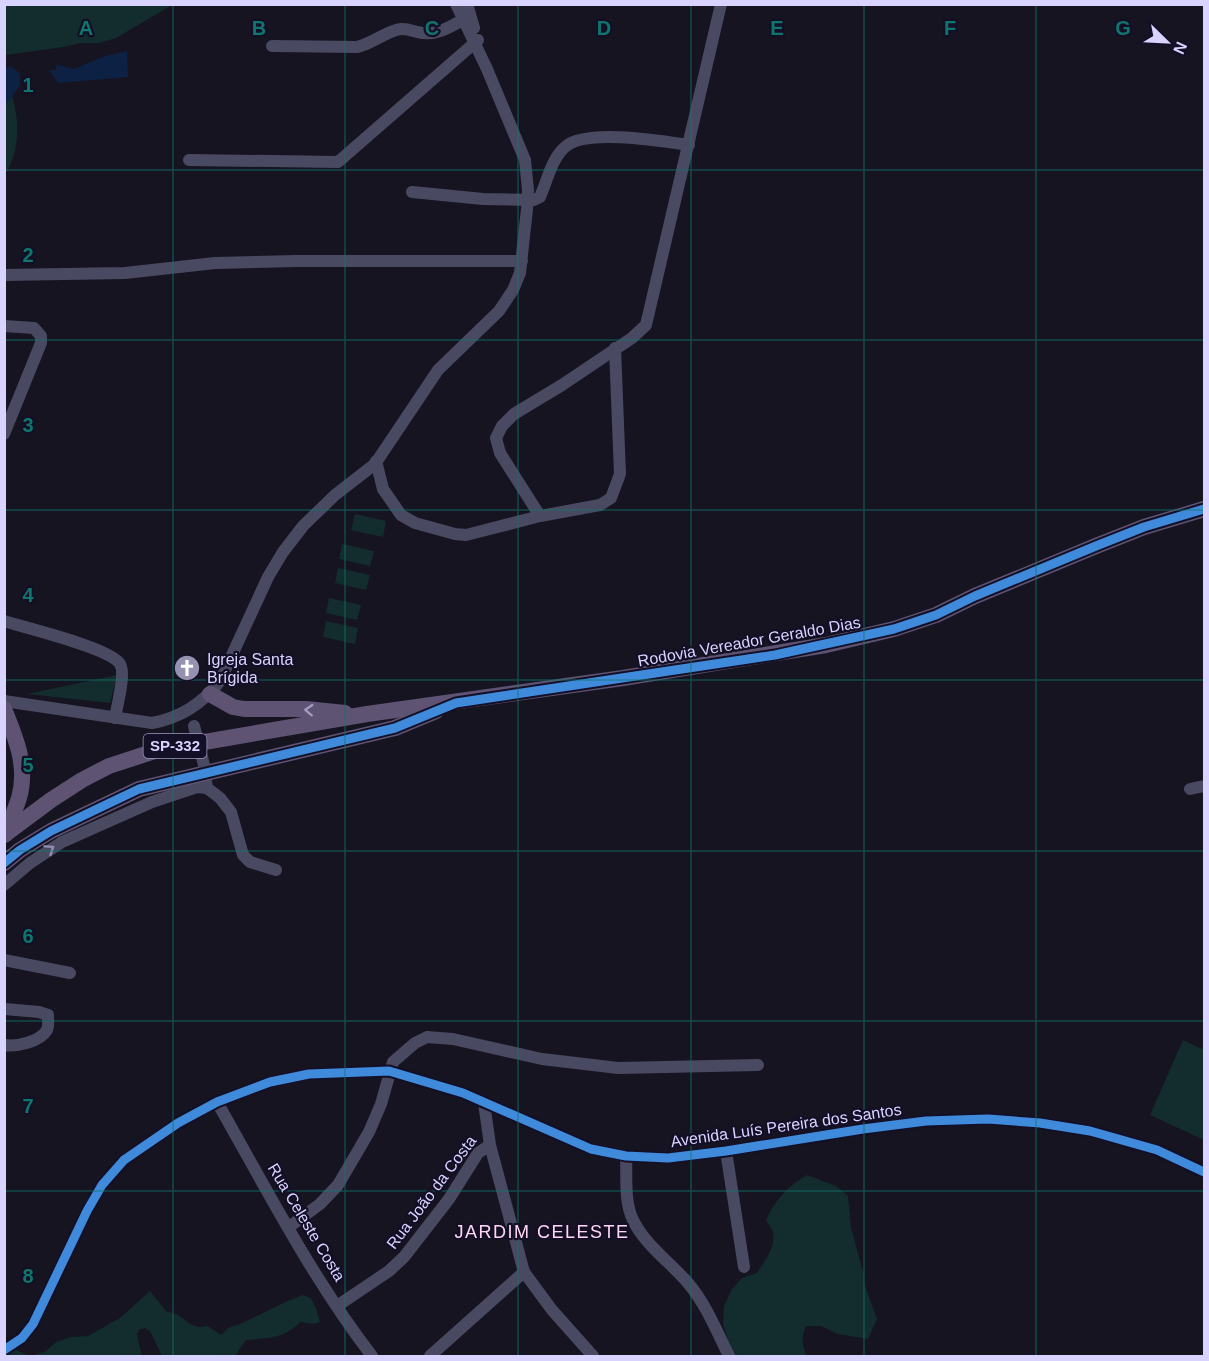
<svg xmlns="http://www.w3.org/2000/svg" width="1209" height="1361" viewBox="0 0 1209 1361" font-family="Helvetica,sans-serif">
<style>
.green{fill:#132c2d}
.water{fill:#0d2144}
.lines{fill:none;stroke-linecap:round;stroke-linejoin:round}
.minor{stroke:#4a4962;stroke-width:12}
.major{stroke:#5e5373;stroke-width:16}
.minor-bridge{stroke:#4a4962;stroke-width:12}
.cycleway-casing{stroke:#130f26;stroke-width:13}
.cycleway{stroke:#408adc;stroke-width:9}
.oneway{stroke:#a29ac0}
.oneway2{stroke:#928eb0}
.grid{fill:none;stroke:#0f766e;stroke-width:1.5;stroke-opacity:0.55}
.labels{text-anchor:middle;stroke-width:4.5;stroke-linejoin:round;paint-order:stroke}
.shield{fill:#130f26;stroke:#9e99be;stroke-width:1.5}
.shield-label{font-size:15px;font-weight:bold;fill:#d9d4ff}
.street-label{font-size:16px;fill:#d9d4ff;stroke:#130f26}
.poi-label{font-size:16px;fill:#d9d4ff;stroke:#130f26;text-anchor:start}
.neighbourhood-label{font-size:18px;letter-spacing:1.5px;fill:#ffd6f0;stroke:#130f26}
.grid-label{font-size:20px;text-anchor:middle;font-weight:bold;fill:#0f766e;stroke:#130f26;stroke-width:4.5;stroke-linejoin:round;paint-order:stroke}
</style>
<rect width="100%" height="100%" fill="#161421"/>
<g class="green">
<path d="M59 5H172L116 38 99 43H81L64 47 5 55V5Z"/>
<path d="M5 91 11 93C20 118 20 153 5 174Z"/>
<path d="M355 514 386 521 383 537 351 530Z"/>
<path d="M342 544 374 551 370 566 339 559Z"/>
<path d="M338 568 370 575 366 590 335 583Z"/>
<path d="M329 598 361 605 357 620 326 613Z"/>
<path d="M326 621 358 628 355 644 323 637Z"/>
<path d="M117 675 110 703 27 694Z"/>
<path d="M1183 1040 1204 1050V1140L1150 1115Z"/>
<path d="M807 1175 836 1186 848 1196 851 1228 864 1275V1283L877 1319 868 1339 838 1334 821 1326H806C801 1337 802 1346 807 1356H733L723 1324 724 1306 732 1289 742 1278 757 1273C764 1263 776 1246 773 1233 773 1229 768 1224 766 1220 775 1200 788 1186 807 1175Z"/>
<path d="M150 1291 166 1311 178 1315 190 1324 198 1327 208 1326 221 1335 228 1328 240 1324 290 1300 303 1295 311 1298 317 1311 320 1322 314 1324 300 1322C284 1339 268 1338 246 1340L235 1356H162L150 1331 145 1328 139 1330 137 1336 142 1356H5V1353L12 1348 29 1356 45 1352 56 1342 70 1337 88 1336 120 1318Z"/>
</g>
<g class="water">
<path d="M127 51 128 77 58 83 49 70H57L55 64 74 69 105 56Z"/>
<path d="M10 66 20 73V86L5 105V68Z"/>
</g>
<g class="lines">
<g class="minor">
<path d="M467 4 474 28"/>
<path d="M272 46 357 47C372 44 386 31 401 29 409 28 416 33 424 33 438 35 451 26 463 20"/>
<path d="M189 160 338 162 478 40"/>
<path d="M412 192 483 199 534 200 540 197C547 181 552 158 565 147 585 128 662 141 689 145"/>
<path d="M4 275 125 273 215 263 296 261H522"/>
<path d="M4 326 34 328 41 336V343L4 434"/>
<path d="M376 461 383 489 401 515 415 523 455 534 466 535 540 516 600 505 611 498 620 474 615 348"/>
<path d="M540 516 500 453 496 438 502 426 514 414 562 385 632 338 646 325 721 4"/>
<path d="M4 621C26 628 111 648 120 664 126 673 117 706 115 718"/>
<path d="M4 701 152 723C180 718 203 703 220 681L268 577 283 552 303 526 335 495 375 464 438 370 499 311 513 290 520 273 527 209 528 190 525 160 487 69 456 4"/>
<path d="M206 781 207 788 220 798 231 812 243 855 250 862 276 870"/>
<path d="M1190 789 1204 786"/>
<path d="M4 885 30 863 62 842 152 802 197 787 207 788"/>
<path d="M4 960 70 973"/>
<path d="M4 1045C16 1047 40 1042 47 1030 49 1026 48 1021 48 1015L39 1012 5 1009"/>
<path d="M217 1102C266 1188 312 1278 372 1356"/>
<path d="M490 1145 524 1272 552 1310 593 1356"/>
<path d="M726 1151 744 1267"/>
<path d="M626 1156C627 1176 624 1202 633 1220 645 1245 671 1263 688 1283 706 1304 717 1332 729 1356"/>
<path d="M289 1227 320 1204 338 1185 369 1132 381 1104 393 1062 415 1043 427 1037 453 1039 542 1059 618 1068 758 1065"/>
<path d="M337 1306 389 1271 404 1257 449 1199 478 1153 490 1145 484 1103"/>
<path d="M4 1350 22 1338 33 1324 87 1211 102 1185 124 1160 178 1123 217 1102 270 1082 309 1074 389 1071 463 1093 591 1149 626 1156 668 1158 726 1151 863 1129 926 1121 988 1119 1040 1123 1090 1131 1157 1150 1204 1172"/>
<path d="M430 1356 524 1272"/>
</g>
<g class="major">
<path d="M210 694 233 707 244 709H306L345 713"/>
<path d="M4 709C16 738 28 767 19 798 15 810 10 822 6 834"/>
<path d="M4 835 51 800 82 780 109 766 158 750 367 714 623 678 826 645 894 629 936 615 975 596 1096 546 1144 527 1204 509"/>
<path d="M4 863 20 850 51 831 139 789 395 728 436 711"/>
</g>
<path class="minor-bridge" d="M194 726 204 765"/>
<g class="cycleway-casing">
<g id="cycleway">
<path d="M4 863 20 850 51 831 139 789 395 728 456 703 775 655 894 629 936 615 975 596 1096 546 1144 527 1204 509"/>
<path d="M4 1350 22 1338 33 1324 87 1211 102 1185 124 1160 178 1123 217 1102 270 1082 309 1074 389 1071 463 1093 591 1149 626 1156 668 1158 726 1151 863 1129 926 1121 988 1119 1040 1123 1090 1131 1157 1150 1204 1172"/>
</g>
</g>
<use href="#cycleway" class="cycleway"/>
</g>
<defs><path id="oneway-chevron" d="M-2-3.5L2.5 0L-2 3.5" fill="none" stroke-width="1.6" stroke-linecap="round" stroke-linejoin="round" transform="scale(1.5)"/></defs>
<use class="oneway" href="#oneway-chevron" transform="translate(309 710) rotate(-177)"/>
<use class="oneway2" href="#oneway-chevron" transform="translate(50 849) rotate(-34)"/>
<path class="grid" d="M173 4V1356M345 4V1356M518 4V1356M691 4V1356M864 4V1356M1036 4V1356M4 170H1204M4 340H1204M4 510H1204M4 680H1204M4 851H1204M4 1021H1204M4 1191H1204"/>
<defs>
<g id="church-disc" transform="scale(1.35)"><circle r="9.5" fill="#9591b1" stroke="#130f26"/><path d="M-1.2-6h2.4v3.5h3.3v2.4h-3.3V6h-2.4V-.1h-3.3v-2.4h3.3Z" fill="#fff"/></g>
</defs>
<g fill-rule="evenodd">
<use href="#church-disc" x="187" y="668"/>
</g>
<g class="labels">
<rect class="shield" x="143.5" y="734" width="63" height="24" rx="4.5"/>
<g class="shield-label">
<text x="175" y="751">SP-332</text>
</g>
<g class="street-label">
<text transform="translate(749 641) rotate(-10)" y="6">Rodovia Vereador Geraldo Dias</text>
<text transform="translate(786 1125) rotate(-8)" y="6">Avenida Luís Pereira dos Santos</text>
<text transform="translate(431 1192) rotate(-53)" y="6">Rua João da Costa</text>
<text transform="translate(307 1222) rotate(59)" y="6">Rua Celeste Costa</text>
</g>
<g class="poi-label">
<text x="207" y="665">Igreja Santa<tspan x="207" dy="18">Brígida</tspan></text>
</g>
<g class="neighbourhood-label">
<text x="542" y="1238">JARDIM CELESTE</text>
</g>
</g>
<g class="grid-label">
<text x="86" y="35">A</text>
<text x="259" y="35">B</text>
<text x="432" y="35">C</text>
<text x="604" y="35">D</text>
<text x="777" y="35">E</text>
<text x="950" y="35">F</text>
<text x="1123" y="35">G</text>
<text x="28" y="92">1</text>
<text x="28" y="262">2</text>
<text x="28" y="432">3</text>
<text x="28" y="602">4</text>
<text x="28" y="772">5</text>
<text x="28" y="943">6</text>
<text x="28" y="1113">7</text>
<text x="28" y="1283">8</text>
</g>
<rect width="1209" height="1361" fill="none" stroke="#d9d4ff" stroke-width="12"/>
<g transform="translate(1167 42) rotate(114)" stroke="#130f26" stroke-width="4.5" paint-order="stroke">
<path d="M0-4.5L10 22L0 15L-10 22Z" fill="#d9d4ff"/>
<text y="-9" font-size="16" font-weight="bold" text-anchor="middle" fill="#d9d4ff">N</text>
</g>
</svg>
